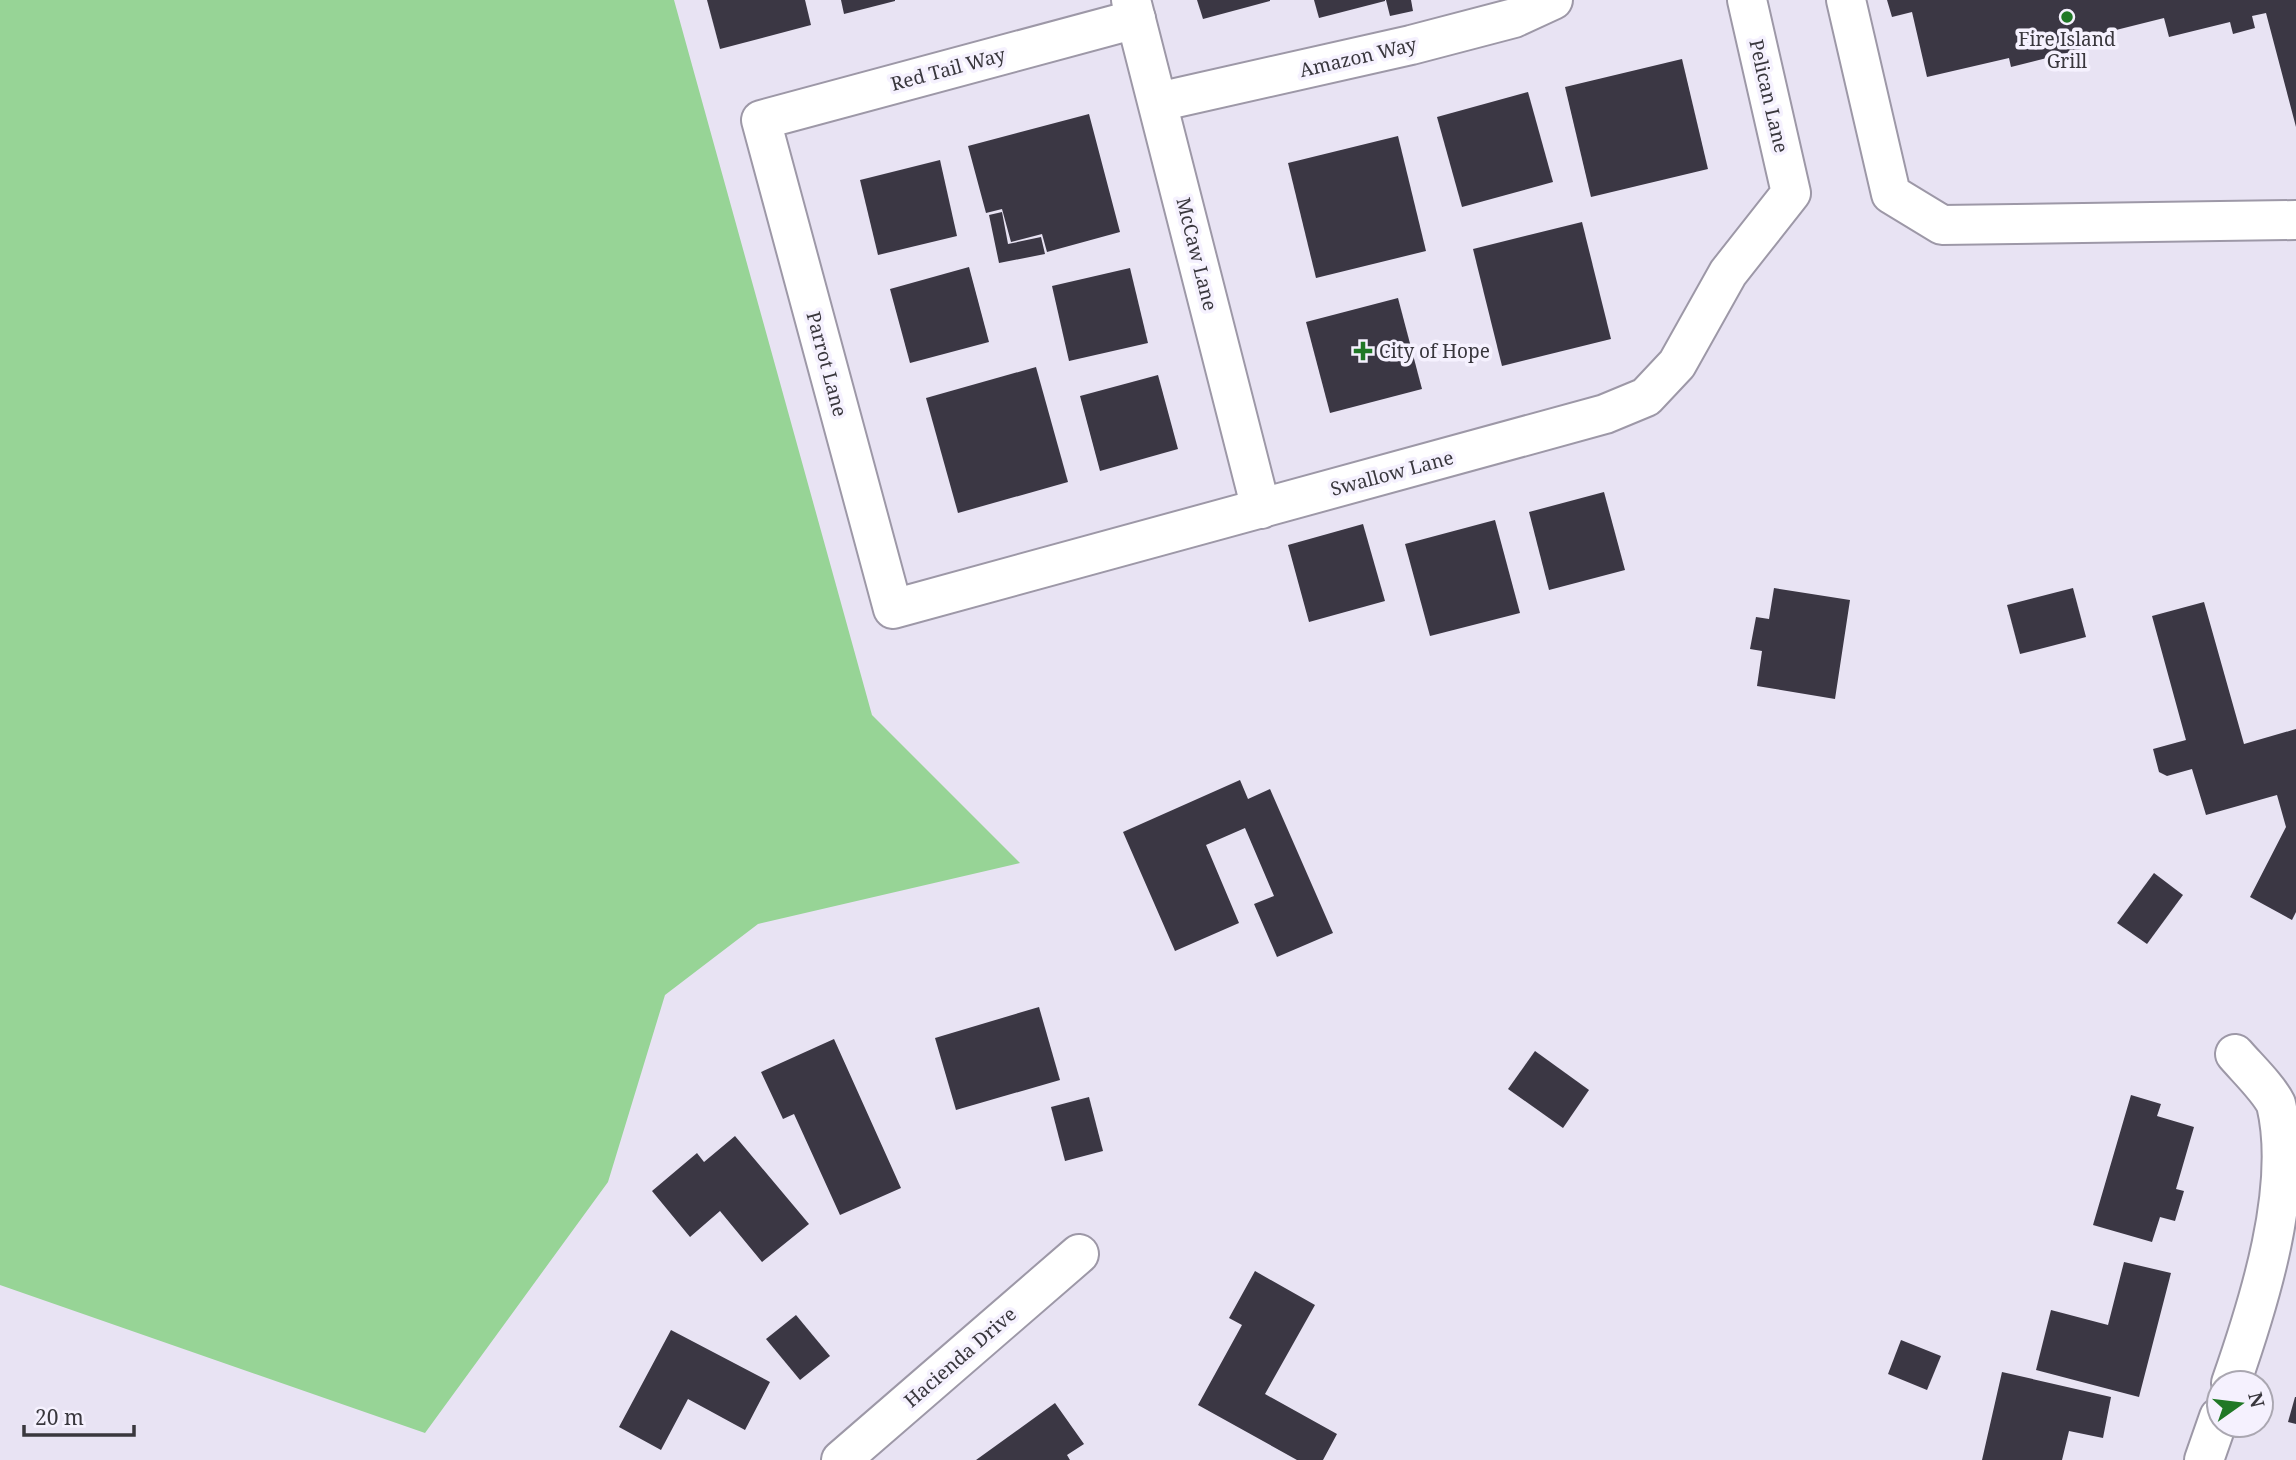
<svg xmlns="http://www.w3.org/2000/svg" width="2296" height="1460" viewBox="0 0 2296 1460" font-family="'Noto Serif',serif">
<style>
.green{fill:#97d496}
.building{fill:#3b3744}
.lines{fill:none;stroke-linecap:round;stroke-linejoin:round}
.minor-casing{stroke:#9d98a7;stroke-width:42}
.minor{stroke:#fff;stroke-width:38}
.poi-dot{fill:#207826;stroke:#f5f1fe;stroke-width:2.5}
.labels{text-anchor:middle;stroke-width:7;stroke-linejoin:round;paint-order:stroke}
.poi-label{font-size:19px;fill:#39373d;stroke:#f5f1fe}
.street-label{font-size:19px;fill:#39373d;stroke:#f5f1fe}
</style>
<rect width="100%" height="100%" fill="#e8e3f3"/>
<path class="green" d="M0 0H674L872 715 1020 863 758 924 665 995 608 1182 425 1433 0 1285Z"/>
<g class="building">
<path d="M707 0H805L811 25 720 49Z"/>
<path d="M841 0H895V1L844 14Z"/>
<path d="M1197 0H1270V1L1203 19Z"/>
<path d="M1314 0H1385V1L1319 18Z"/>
<path d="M1386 0H1411L1413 11 1390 16Z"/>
<path d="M1887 0H2296V127L2266 13 2252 16 2255 28 2233 34 2230 22 2169 37 2164 18 2100 34 2102 44 2011 67 2009 58 1927 77 1912 12 1892 17Z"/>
<path d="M1682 59 1708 169 1591 197 1565 87Z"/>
<path d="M1528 92 1553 182 1462 207 1437 117Z"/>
<path d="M1089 114 1120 232 1047 252 1042 234 1011 242 1002 209 986 213 968 146Z"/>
<path d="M1398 136 1426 251 1316 278 1288 163Z"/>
<path d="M940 160 957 236 878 255 860 180Z"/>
<path d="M1002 212 1008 244 1041 237 1045 254 999 263 989 215Z"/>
<path d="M1582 222 1611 339 1502 366 1473 249Z"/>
<path d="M969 267 989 342 910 363 890 289Z"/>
<path d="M1130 268 1148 343 1069 361 1052 286Z"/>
<path d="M1398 298 1422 389 1330 413 1306 322Z"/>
<path d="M1036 367 1068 482 958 513 926 398Z"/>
<path d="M1158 375 1178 449 1100 471 1080 396Z"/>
<path d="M1604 492 1625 570 1549 590 1529 512Z"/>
<path d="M1495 520 1520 613 1430 636 1405 544Z"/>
<path d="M1363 524 1385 601 1309 622 1288 545Z"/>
<path d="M1774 588 1850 600 1835 699 1757 686 1762 651 1750 649 1756 617 1769 619Z"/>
<path d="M2073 588 2086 637 2020 654 2007 605Z"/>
<path d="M2204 602 2244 744 2296 729V912L2292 920 2250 897 2286 827 2277 795 2206 815 2192 769 2167 776 2159 772 2153 749 2186 740 2152 616Z"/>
<path d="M1240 780 1248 799 1270 789 1333 933 1277 957 1254 904 1274 896 1245 828 1206 845 1239 923 1175 951 1123 832Z"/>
<path d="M2154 873 2183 895 2147 944 2117 923Z"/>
<path d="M1039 1007 1060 1080 956 1110 935 1038Z"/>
<path d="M834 1039 901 1188 840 1215 794 1114 783 1119 761 1072Z"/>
<path d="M1535 1051 1589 1090 1563 1128 1508 1089Z"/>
<path d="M2131 1095 2161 1104 2157 1116 2194 1127 2176 1189 2184 1191 2175 1221 2160 1217 2152 1242 2093 1225Z"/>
<path d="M1089 1097 1103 1151 1065 1161 1051 1107Z"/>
<path d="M735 1136 809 1224 762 1262 720 1211 690 1237 652 1191 697 1153 704 1162Z"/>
<path d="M2124 1262 2171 1273 2139 1397 2036 1370 2051 1310 2108 1325Z"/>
<path d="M1255 1271 1315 1305 1265 1394 1337 1434 1323 1460H1297L1198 1405 1242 1325 1229 1318Z"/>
<path d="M796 1315 830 1356 800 1380 766 1339Z"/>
<path d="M671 1330 770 1382 745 1430 688 1399 661 1450 619 1427Z"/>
<path d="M1901 1340 1941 1356 1927 1390 1888 1374Z"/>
<path d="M2002 1372 2111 1397 2103 1438 2069 1431 2062 1460H1982Z"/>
<path d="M2295 1397H2296V1424L2288 1422Z"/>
<path d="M1055 1403 1084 1444 1067 1455 1070 1460H976Z"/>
</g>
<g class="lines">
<g class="minor-casing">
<g id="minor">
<path d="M1131 0 1261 509"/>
<path d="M1846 0 1891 194 1942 225 2296 220"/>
<path d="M1136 19 761 120 893 609 1605 414 1646 397 1677 364 1728 273 1791 193 1747 0"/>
<path d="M1158 102 1411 45 1514 18 1553 0"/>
<path d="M2231 1383C2259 1303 2296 1187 2276 1104 2268 1088 2247 1068 2235 1054"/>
<path d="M841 1460 1079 1254"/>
<path d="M2204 1460 2219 1417"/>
</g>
</g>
<use href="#minor" class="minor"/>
</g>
<g class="poi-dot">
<circle cx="2067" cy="17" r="7"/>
<path d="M1359.5 340.5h7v7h7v7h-7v7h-7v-7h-7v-7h7z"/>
</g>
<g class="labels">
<g class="poi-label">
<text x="2067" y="46">Fire Island<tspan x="2067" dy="22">Grill</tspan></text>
<text x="1379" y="358" text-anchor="start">City of Hope</text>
</g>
<g class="street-label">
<text transform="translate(1358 57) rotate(-13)" y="7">Amazon Way</text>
<text transform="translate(948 69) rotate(-15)" y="7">Red Tail Way</text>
<text transform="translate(1769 96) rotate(77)" y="7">Pelican Lane</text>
<text transform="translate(1197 254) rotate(76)" y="7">McCaw Lane</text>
<text transform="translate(827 364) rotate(75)" y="7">Parrot Lane</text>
<text transform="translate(1392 473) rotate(-15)" y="7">Swallow Lane</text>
<text transform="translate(960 1357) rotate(-41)" y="7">Hacienda Drive</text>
</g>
</g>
<g transform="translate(2240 1404) rotate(76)"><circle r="33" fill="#f5f1fe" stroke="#aaa7b1" stroke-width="2"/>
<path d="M0-5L12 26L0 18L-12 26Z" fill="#207826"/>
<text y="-10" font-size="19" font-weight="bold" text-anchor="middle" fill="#39373d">N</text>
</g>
<path d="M24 1425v10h110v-10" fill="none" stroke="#39373d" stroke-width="3.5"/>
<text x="35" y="1425" font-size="21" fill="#39373d" stroke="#f5f1fe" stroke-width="5" paint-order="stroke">20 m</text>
</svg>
